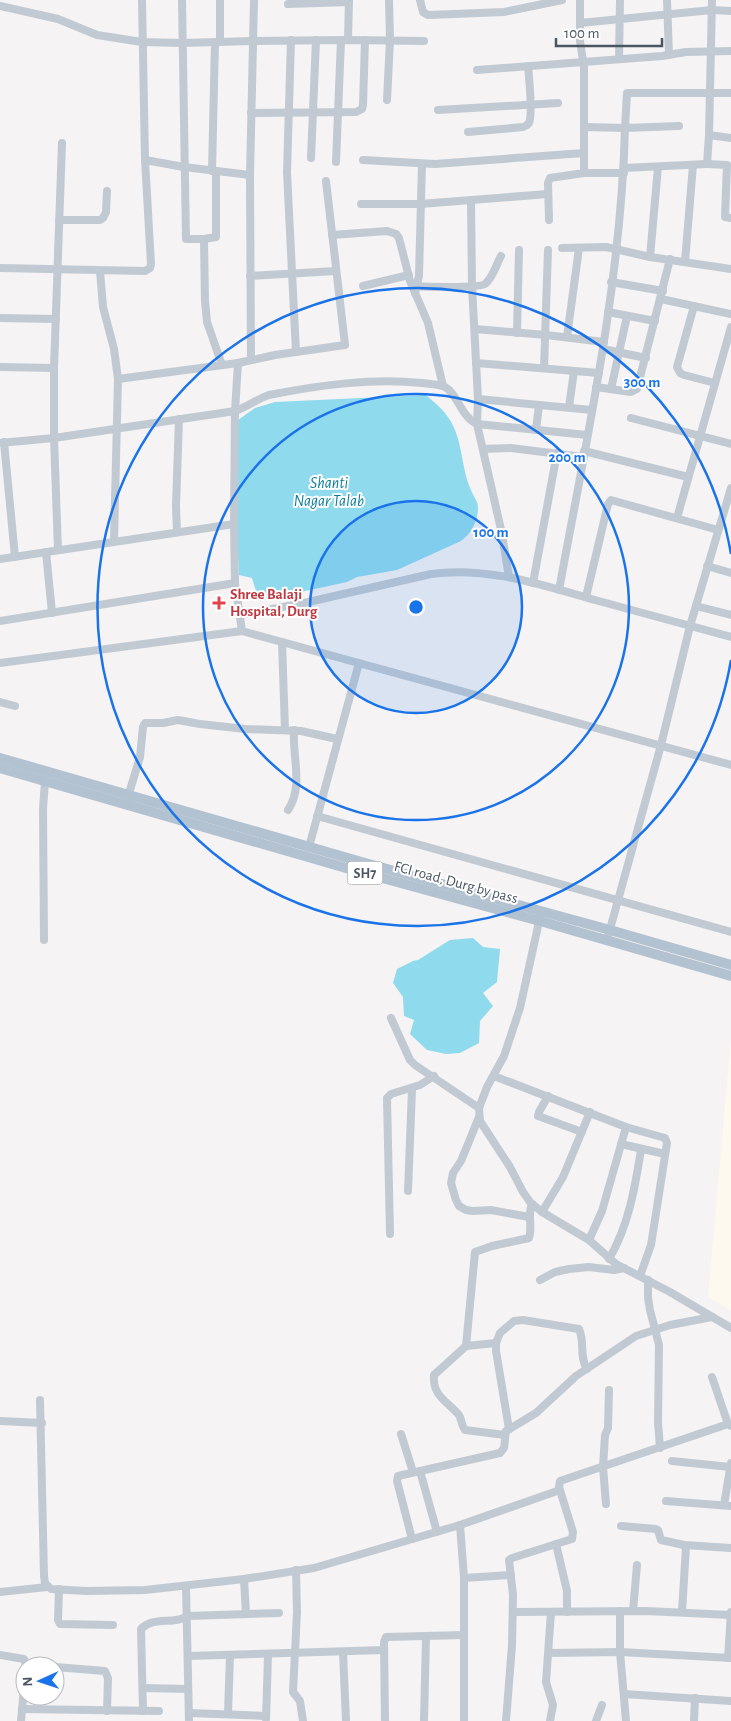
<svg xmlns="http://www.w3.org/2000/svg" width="731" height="1721" viewBox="0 0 731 1721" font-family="'Alegreya Sans',sans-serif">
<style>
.commercial{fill:#fdf9ef}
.water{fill:#90daee}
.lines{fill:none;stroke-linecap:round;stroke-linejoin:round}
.minor{stroke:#c1cad2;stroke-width:8}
.major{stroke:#b3c2d1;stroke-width:10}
.ring{fill:none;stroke:#1a73e8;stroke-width:2.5}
.health-dot{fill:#e0444e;stroke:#fff;stroke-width:2}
.labels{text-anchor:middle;stroke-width:4;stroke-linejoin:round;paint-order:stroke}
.shield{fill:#fff;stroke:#808990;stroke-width:1}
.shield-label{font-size:14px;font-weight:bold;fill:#4a5661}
.health-label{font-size:15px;font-weight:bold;fill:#be3a42;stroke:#fff;text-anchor:start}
.street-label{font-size:15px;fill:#4a5661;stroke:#fff}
.water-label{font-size:16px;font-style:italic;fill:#0c7c9b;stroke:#fff}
.centre{fill:#1a73e8;stroke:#fff;stroke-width:2.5}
.ring-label{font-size:15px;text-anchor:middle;font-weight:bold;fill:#1a73e8;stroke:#fff;stroke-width:4;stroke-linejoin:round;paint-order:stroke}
</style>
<rect width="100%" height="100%" fill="#f5f3f3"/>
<path class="commercial" d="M731 1038V1311L708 1297Z"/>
<g class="water">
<path d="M426 395C435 403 444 410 450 420 463 441 461 468 471 490 473 496 478 501 478 508 478 521 471 534 461 541L397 570 357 577 347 582 259 601 252 578 239 575 237 540 238 420 255 408 275 402Z"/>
<path d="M473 938 483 947 500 949 497 982 483 993 493 1006 480 1021 479 1043 460 1053 446 1054 427 1050 410 1034 414 1020 404 1016 403 997 393 983 397 969 413 961 418 960 450 940Z"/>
</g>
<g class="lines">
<g class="minor">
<path d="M142 0 145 160"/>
<path d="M182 0 186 239H204L205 301 207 322 222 365"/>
<path d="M420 0 423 12 428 15 504 12 562 0"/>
<path d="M580 0V41L584 68V173H624"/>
<path d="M667 0 669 55"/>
<path d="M712 0 709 135 731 138"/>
<path d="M288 4 349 2"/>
<path d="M0 6 58 19 97 35 142 42 182 43 253 41 348 40 424 41"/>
<path d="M580 23 712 10 731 11"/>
<path d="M291 40 287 172 296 352"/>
<path d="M348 40 349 0"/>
<path d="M220 42V0"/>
<path d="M619 59 620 0"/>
<path d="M477 70 662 56 686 52 731 51"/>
<path d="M387 100 390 40 389 0"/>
<path d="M438 110 558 103"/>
<path d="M251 113 356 112 362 109 363 105 365 40"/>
<path d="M679 126 625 128 627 93H731"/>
<path d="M468 132 523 127C525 126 527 126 529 123 533 114 529 77 528 66"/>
<path d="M709 135 707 164 727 165 725 217 731 218"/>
<path d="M311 158 316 40"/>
<path d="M363 160 435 164 584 153"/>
<path d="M336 162 341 40"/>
<path d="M624 168 707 164"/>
<path d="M212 171 215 42"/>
<path d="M250 175 251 360"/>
<path d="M471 201 472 286 478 399 477 424 502 534 509 577"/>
<path d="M361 204H420L548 194"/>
<path d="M59 220H100L103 218 106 212 107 191"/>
<path d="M549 220 548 183 550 178 584 173"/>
<path d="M332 235 387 231 396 234 399 238 410 281 428 323 443 386"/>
<path d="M204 239 216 237V171"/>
<path d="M562 248 606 247 650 257 731 269"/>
<path d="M650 257 658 167"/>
<path d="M685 262 693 165"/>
<path d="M0 268 145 271 150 268 151 264 145 160 184 167 250 175 254 0"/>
<path d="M100 271 103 307 114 349 118 379 114 541"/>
<path d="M250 276 336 271"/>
<path d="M611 282 663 291"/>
<path d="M363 286 409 275"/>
<path d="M417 286C426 287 480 288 485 284 493 278 496 265 501 256"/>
<path d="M415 293 419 276 422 164"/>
<path d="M661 299 731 314"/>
<path d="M694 306 677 367 680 373 684 375 715 383"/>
<path d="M608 312 655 321"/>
<path d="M0 318 56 319"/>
<path d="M475 329 546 335 604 342"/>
<path d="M517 333 519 250"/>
<path d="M567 337 579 248"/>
<path d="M603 349 646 358"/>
<path d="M238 363 235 411 234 524 235 583 242 631"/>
<path d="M476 363 599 373"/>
<path d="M0 367 54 368"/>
<path d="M544 368 548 250"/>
<path d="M118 379 238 363 275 355 345 345 326 181"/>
<path d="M596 387 631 392 637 389 670 259"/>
<path d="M611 389 627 316"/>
<path d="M478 399 592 410"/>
<path d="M569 407 574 371"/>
<path d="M631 418 731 444"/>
<path d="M536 430 539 405"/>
<path d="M4 442 15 557"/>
<path d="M0 443 54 438 235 411C247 407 257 399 269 395 320 385 371 378 422 383 429 384 439 384 445 387 458 394 460 416 477 424L587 435"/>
<path d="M483 449 511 448 583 457"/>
<path d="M584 451 688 477"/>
<path d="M677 518 731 327"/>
<path d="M177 532 176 506 179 419"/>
<path d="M58 550 54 438V368L62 143"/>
<path d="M46 552 52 613"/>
<path d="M0 559 234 524"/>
<path d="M707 566 731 573"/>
<path d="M533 583 557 453"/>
<path d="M559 590C587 437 621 284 625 128L584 127"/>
<path d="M586 597 608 504 611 500 718 530"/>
<path d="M696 606 731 615"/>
<path d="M240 615 304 603 431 574C487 566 542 585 595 600 640 612 686 625 731 637"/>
<path d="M0 621 235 583"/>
<path d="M282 642 285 730"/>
<path d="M0 663 242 631 731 765"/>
<path d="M0 702 15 706"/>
<path d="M127 800 140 757 143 727 145 723H163L178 720 200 724 245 729 301 731 337 739"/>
<path d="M288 810C304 786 292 757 294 730"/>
<path d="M317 816 731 932"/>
<path d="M309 847 359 663"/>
<path d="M540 917 520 1008 504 1056 487 1087 479 1108 480 1121 510 1167 523 1192 530 1202 542 1212 589 1240 616 1264 670 1292 731 1328"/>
<path d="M44 940 43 809 45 781"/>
<path d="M607 940 661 745 690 626 731 488"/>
<path d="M391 1018 410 1060 415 1065 479 1108"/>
<path d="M494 1076 626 1127 665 1138 667 1143 651 1245 640 1276"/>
<path d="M548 1096 539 1112 538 1116 582 1132"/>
<path d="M479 1117 461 1161 453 1173 451 1183 456 1200 459 1206 466 1210 473 1211 491 1210 529 1217"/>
<path d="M621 1144 665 1154"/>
<path d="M408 1191 412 1089"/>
<path d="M542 1212 563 1177 590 1112"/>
<path d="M390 1234 387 1098 391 1094 420 1085 434 1076"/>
<path d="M589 1240 602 1211 626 1127"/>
<path d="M609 1259C629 1225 635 1187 641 1150"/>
<path d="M540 1280 555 1272 569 1269 589 1267 614 1270 624 1268"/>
<path d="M648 1280V1298L650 1310 659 1345 658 1422 660 1448"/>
<path d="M496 1343 466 1346 434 1375C432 1396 447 1401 459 1415 462 1420 461 1425 465 1430L505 1435"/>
<path d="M466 1346 475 1252 492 1246 529 1238C533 1227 527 1215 532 1204"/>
<path d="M712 1377 728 1424 731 1426"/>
<path d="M40 1400 44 1576 45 1583 51 1589 86 1591 145 1590 244 1579 314 1568 460 1525 560 1490"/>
<path d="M0 1421 42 1423"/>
<path d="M509 1429 496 1351V1343L500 1333 514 1321 523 1320 579 1329C585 1342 579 1357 587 1369"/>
<path d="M401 1434 413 1472"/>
<path d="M672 1461 730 1467"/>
<path d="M420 1471 437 1532"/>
<path d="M666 1501 731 1506"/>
<path d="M606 1504 603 1467 605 1435 608 1428 609 1390"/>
<path d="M724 1505 731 1463"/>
<path d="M460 1525 464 1578V1721"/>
<path d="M621 1526 656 1529 658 1530 661 1540 684 1545 686 1547 682 1612"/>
<path d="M412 1539 397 1481 398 1476 500 1453 504 1448 506 1431 536 1413 576 1376 636 1336 670 1325 712 1317"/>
<path d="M556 1544 567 1591V1612"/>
<path d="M684 1545 731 1548"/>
<path d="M296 1570 297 1612 293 1692 300 1701 303 1721"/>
<path d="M464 1578 511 1575"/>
<path d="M244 1579 246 1614"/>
<path d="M186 1586 189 1721"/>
<path d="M59 1589 58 1620 60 1624 113 1625"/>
<path d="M0 1592 47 1587"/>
<path d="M620 1611V1652L626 1721"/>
<path d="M633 1611 637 1565"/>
<path d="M513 1612 646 1611 731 1615"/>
<path d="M343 1652 346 1721"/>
<path d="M549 1653 620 1652 731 1658"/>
<path d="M0 1655 24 1659 26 1666"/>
<path d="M188 1656 384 1650"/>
<path d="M728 1658 731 1612"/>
<path d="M55 1667 105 1671 108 1678 107 1711"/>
<path d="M143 1688 188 1689"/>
<path d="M624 1694 731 1701"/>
<path d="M22 1709 159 1711"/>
<path d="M143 1711 141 1629C153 1616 174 1625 188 1616L279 1613"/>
<path d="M189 1713 266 1716"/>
<path d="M228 1714 230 1655"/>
<path d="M266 1719 268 1655"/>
<path d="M21 1721 25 1677"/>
<path d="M385 1721 384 1642 386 1637 464 1635"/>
<path d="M424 1721 426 1636"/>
<path d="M506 1721 512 1645 513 1595 509 1560 512 1558 572 1539 573 1532 559 1487 560 1481 728 1424"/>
<path d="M550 1721 553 1705 546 1682 551 1612"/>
<path d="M596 1721 602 1705"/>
<path d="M694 1721 695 1698"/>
</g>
<g class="major">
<path d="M0 758 365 863 610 930 731 965"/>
<path d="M0 768 346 868 540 921 731 976"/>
</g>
</g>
<circle cx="416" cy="607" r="106" fill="#1a73e8" fill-opacity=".12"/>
<g class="ring">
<circle cx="416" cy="607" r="106"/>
<circle cx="416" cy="607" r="213"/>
<path d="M731 660A319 319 0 1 1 731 554"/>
</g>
<path class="health-dot" d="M216.5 595.5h5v5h5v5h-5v5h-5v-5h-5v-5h5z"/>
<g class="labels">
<rect class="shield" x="347.5" y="861.5" width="35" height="23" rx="4"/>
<g class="shield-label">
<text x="365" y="878">SH7</text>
</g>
<g class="health-label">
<text x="230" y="599">Shree Balaji<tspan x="230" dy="17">Hospital, Durg</tspan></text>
</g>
<g class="street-label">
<text transform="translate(456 882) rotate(15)" y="5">FCI road, Durg by pass</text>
</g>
<g class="water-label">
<text x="329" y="488">Shanti<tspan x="329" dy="18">Nagar Talab</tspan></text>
</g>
</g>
<circle cx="416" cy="607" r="8" class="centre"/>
<g class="ring-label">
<text x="642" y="387">300 m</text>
<text x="567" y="462">200 m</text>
<text x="491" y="537">100 m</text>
</g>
<g transform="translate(40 1681) rotate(267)"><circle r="24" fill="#ffffff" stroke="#b7bbc0"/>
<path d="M0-4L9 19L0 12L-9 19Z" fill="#1a73e8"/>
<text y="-8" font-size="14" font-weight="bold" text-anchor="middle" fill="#4a5661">N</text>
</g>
<path d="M556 38v8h106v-8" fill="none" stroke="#4a5661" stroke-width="2.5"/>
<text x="564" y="38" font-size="15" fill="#4a5661" stroke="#ffffff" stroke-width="4" paint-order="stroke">100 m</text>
</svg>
